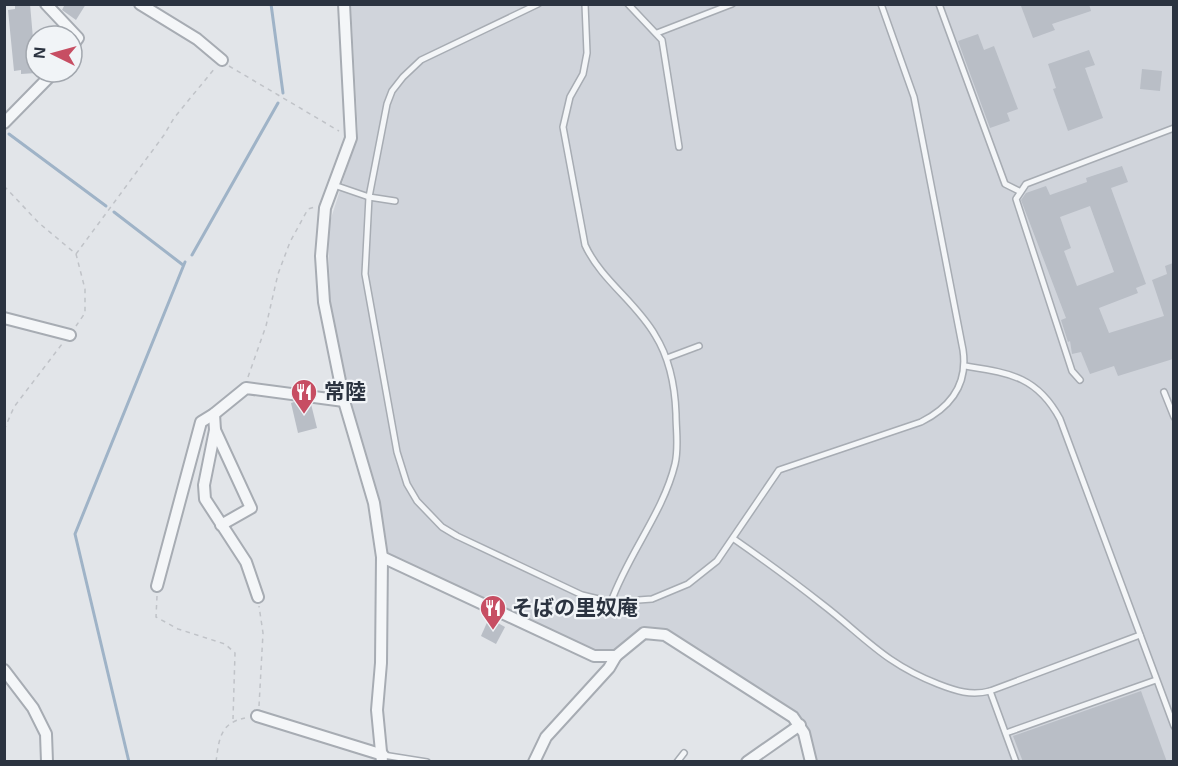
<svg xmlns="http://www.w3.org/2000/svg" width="1178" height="766" viewBox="0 0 1178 766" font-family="Helvetica,'Noto Sans JP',sans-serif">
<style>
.built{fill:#d0d4db}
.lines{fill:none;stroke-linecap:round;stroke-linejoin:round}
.stream{stroke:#9fb3c7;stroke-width:3}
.building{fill:#b9bec6;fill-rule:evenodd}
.lane-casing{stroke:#a7acb3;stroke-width:8}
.street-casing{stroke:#a7acb3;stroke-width:14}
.path{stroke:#c0c3c8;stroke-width:1.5;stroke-dasharray:4.5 4.5;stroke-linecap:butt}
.lane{stroke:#f4f6f8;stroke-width:5}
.street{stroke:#f4f6f8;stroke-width:10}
.labels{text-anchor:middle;stroke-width:4.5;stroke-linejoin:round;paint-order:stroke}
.poi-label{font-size:21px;font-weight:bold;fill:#2b3340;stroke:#f1f4f7;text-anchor:start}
</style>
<rect width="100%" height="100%" fill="#e2e5e9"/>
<path class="built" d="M351 5H1173V761H815L807 726 802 718 660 628H642L614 650 606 654 596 653 399 562 385 549 347 393 330 299 328 228 358 133Z"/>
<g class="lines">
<g class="stream">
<path d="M271 4 283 93"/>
<path d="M9 134 106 206"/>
<path d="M114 212 183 265"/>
<path d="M192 255 278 103"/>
<path d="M129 762 75 534 185 262"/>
</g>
</g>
<g class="building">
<path d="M30 4 36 73 21 74V70L14 71 8 10 15 9V5Z"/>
<path d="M65 4H86L76 20 62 10Z"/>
<path d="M1025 4H1089L1091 11 1052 24 1055 30 1033 38 1021 6Z"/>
<path d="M978 34 984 50 994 46 1018 109 1007 113 1010 121 990 128 958 41Z"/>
<path d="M1089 50 1095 65 1085 68 1103 118 1068 131 1053 89 1056 88 1048 64Z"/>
<path d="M1142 69 1162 71 1160 91 1140 89Z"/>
<path d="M1122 166 1128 182 1111 188 1146 284 1136 288 1138 293 1099 308 1109 333 1164 316 1152 280 1167 274 1165 266 1173 263V359L1118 376 1114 366 1090 374 1081 352 1072 354 1070 341 1068 342 1061 320 1066 318 1021 200 1026 193 1046 186 1050 195 1087 182 1086 178ZM1090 206 1114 272 1077 286 1064 251 1071 248 1060 217Z"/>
<path d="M294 402 311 404 317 428 298 433 291 403Z"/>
<path d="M489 618 505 627 496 644 481 636Z"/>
<path d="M1141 691 1167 762H1023L1013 736Z"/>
</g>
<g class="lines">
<g class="lane-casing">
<g id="lane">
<path d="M538 4 421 60 403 77 392 91 387 104 369 197 365 274 397 452 407 484 417 501 442 527 457 536 582 595 611 602 652 599 688 584 717 561 779 470 921 422C951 407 968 384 963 350L914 97 881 4"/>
<path d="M585 4 587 53 583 74 570 97 563 127 585 245C601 280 636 302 655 335 670 359 675 386 676 414 676 431 679 447 675 464 663 513 628 554 611 602"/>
<path d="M628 4 662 40 679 147"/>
<path d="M939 4 1005 184 1019 191"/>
<path d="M657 33 732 4"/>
<path d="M334 185 369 197 395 201"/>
<path d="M667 358 699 346"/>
<path d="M965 366C1009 373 1037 376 1060 419L1174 726"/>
<path d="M1080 380 1072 371 1016 199 1026 184 1174 128"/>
<path d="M1164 392 1174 417"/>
<path d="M734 539C764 560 793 581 822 604 865 637 884 663 938 684 956 691 971 696 990 691L1140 635"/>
<path d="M990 691 1016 762"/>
<path d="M1006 733 1156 680"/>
<path d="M383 755 427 762"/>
<path d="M677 762 684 753"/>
</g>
</g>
<g class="street-casing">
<g id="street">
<path d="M46 4 78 38 72 46"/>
<path d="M140 4 197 39 222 60"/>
<path d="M344 4 351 138 325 208 321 256 324 302 344 401 374 503 382 557 381 663 377 710 382 762"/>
<path d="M4 123 54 72"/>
<path d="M4 318 70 335"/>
<path d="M214 414 215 430 204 485 205 499 246 562 258 597"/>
<path d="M215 430 251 508 221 525"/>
<path d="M382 557 594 656H616L644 633 665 635 793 717 804 733 811 762"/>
<path d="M157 586 201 422 214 414 246 388 344 401"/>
<path d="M4 670 33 708 46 734 47 762"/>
<path d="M257 716 383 755"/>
<path d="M534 762 546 737 609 668 616 656"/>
<path d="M747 762 800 725"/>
</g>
</g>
<g class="path">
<path d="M229 66 339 131"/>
<path d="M4 186 39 223 76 254 85 289V313L76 326"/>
<path d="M76 254 164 135 174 118 215 68"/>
<path d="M248 377 266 326 278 274 290 242 308 209 315 207"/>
<path d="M4 430 14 407 62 344"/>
<path d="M157 596 156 617 178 629 225 644 235 653 233 719"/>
<path d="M259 706 263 633 259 606"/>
<path d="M216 762C219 739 220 723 245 718"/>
</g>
<use href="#lane" class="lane"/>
<use href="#street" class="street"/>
</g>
<defs>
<g id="restaurant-pin" transform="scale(1.35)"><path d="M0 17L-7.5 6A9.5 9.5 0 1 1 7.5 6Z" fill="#c74e63" stroke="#f1f4f7"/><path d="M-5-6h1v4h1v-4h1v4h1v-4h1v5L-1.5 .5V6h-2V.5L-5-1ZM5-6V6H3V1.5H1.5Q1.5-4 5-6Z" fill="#fff"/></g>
</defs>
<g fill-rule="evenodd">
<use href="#restaurant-pin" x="304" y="392"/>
<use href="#restaurant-pin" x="493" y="608"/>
</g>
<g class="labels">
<g class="poi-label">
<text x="324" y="399">常陸</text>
<text x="512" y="615">そばの里奴庵</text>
</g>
</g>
<rect width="1178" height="766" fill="none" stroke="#2b3340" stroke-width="12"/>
<g transform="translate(54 54) rotate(275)"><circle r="28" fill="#f1f4f7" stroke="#a2a7ae" stroke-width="1.5"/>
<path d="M0-4.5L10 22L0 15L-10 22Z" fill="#c74e63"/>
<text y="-9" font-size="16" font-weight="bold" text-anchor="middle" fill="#2b3340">N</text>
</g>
</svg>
